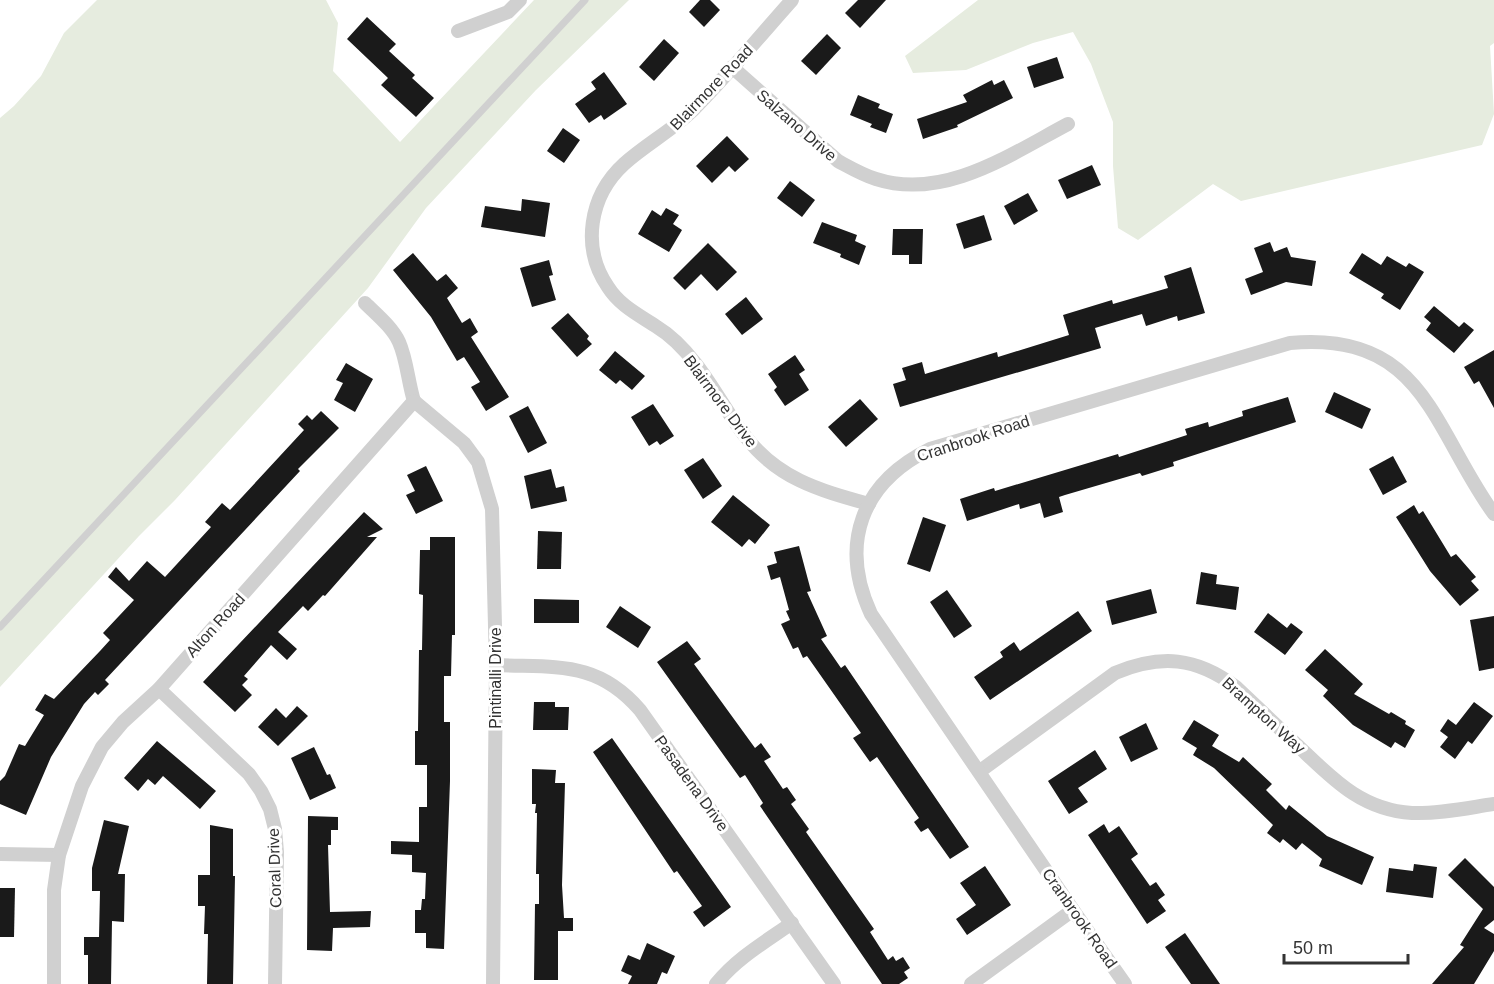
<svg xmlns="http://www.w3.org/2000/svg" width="1494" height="984" viewBox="0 0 1494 984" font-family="Arial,sans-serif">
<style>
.green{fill:#e6ecdf}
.building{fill:#1a1a1a}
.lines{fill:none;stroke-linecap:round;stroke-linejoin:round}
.service{stroke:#d0d0d0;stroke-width:7}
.minor{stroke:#d0d0d0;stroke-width:14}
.labels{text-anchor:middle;stroke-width:6;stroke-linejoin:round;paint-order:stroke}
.street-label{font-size:16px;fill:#333;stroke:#fff}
</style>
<rect width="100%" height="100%" fill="#fff"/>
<g class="green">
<path d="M97 0H326L338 23 333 71 400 142 534 0H629L536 90 426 208 368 288 175 500 139 536 0 687V118L14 106 41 76 64 33Z"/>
<path d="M978 0H1494V43L1490 46 1494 114 1482 145 1241 201 1213 184 1138 240 1118 228 1113 166V122L1091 64 1073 32 1033 43 966 70 913 73 905 56Z"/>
</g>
<g class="building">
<path d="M700 0H710L720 10 704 27 689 12Z"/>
<path d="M858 0H886L860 28 845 13Z"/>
<path d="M367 17 396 44 389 51 415 75 412 78 434 98 416 117 381 85 388 78 347 39Z"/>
<path d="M827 34 841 48 816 75 801 61Z"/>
<path d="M664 39 679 53 654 81 639 67Z"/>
<path d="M1057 57 1064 78 1034 88 1027 67Z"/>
<path d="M604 72 627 104 604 120 601 115 589 123 575 104 596 89 591 82Z"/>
<path d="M992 80 994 85 1004 80 1013 98 957 125 958 127 923 139 917 119 967 102 963 95Z"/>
<path d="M858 95 880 104 878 108 893 114 886 133 870 127 872 124 850 115Z"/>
<path d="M563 128 580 140 564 163 547 151Z"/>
<path d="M727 136 749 159 735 172 729 166 712 183 696 166Z"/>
<path d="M1092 165 1101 185 1067 199 1058 180Z"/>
<path d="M790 181 815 200 802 217 777 198Z"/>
<path d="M1028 193 1038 211 1014 225 1004 206Z"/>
<path d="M522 199 550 203 545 237 481 227 485 206 521 211Z"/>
<path d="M666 208 679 215 673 224 682 230 669 252 638 234 652 210 661 216Z"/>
<path d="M984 215 992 240 964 249 956 224Z"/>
<path d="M822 222 857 235 855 241 866 246 859 265 840 257 841 254 813 243Z"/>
<path d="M893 229H923L922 264H909V255H892Z"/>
<path d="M1270 242 1274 252 1287 247 1291 257 1316 261 1312 286 1286 282 1251 295 1245 279 1263 272 1254 248Z"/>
<path d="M708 243 737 272 717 291 701 274 685 290 673 278Z"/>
<path d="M413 253 437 281 446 274 458 288 447 298 462 323 470 318 478 332 471 337 509 397 486 411 471 387 480 382 464 357 457 361 431 317 393 270Z"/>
<path d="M1362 253 1381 265 1387 256 1406 267 1409 263 1424 272 1400 310 1381 298 1384 294 1349 273Z"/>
<path d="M549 260 553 275 549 276 556 300 532 307 520 268Z"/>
<path d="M1191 267 1205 313 1178 321 1177 316 1146 326 1142 314 1095 328 1101 348 900 407 893 384 906 380 902 368 922 362 925 374 997 352 998 357 1069 335 1063 315 1112 300 1113 304 1168 288 1164 276Z"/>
<path d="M746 297 763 319 742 335 725 314Z"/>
<path d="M1434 306 1459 327 1464 322 1474 330 1454 353 1426 330 1431 323 1424 317Z"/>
<path d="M568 313 589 336 587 339 592 344 577 357 551 328Z"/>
<path d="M1494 350V408L1479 381 1474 384 1464 367Z"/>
<path d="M615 351 645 376 632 390 620 380 616 384 599 370Z"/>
<path d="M795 355 805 370 799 374 809 390 785 406 774 390 777 387 768 374Z"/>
<path d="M346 363 373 379 355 412 334 400 343 383 336 380Z"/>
<path d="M1334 392 1371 409 1362 429 1325 412Z"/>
<path d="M1288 397 1296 422 1173 462 1174 466 1142 476 1140 473 1065 495 1059 497 1063 512 1044 518 1040 503 1020 509 1019 504 967 521 960 499 994 488 995 491 1118 454 1119 457 1187 435 1185 429 1208 422 1209 427 1243 416 1242 411Z"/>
<path d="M860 399 878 419 846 447 828 427Z"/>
<path d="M653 404 674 436 660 445 657 441 649 446 631 417Z"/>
<path d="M528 406 547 443 528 453 509 416Z"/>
<path d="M321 411 339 428 298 469 300 471 105 680 109 684 98 695 95 692 84 704 51 757 26 815 0 804V781L5 776 19 744 25 746 44 715 35 710 45 694 54 699 100 651 110 640 103 633 134 600 108 577 116 567 129 581 147 561 165 577 211 527 205 522 222 503 230 510 304 430 298 424 307 415 312 420Z"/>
<path d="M1393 456 1407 482 1383 495 1369 469Z"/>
<path d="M703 458 722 486 703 499 684 470Z"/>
<path d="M426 466 443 501 416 514 406 495 415 491 407 475Z"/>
<path d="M551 469 556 488 564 486 567 501 531 509 524 476Z"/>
<path d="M733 495 770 525 755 544 749 539 742 547 711 522Z"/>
<path d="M1414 505 1419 514 1423 511 1451 557 1456 554 1476 577 1471 581 1479 590 1460 606 1430 571 1396 517Z"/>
<path d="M364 512 383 529 367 537H377L325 596 323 595 308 611 303 606 278 632 297 649 287 660 271 645 244 676 248 679 242 685 252 695 235 712 203 682Z"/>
<path d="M923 517 946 525 930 572 907 564Z"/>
<path d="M538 531 562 532 561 569H537Z"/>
<path d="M430 537H455V635H452L451 676H444V722H450V781L444 949 426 948V933H415V910H421L422 899H425L426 873 412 872V855L391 854V841L419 842V807H427V765H415V731H418L419 650H422L423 595 419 594 420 550H430Z"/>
<path d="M799 546 811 591 807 592 827 636 821 639 841 668 845 665 969 847 950 859 928 828 921 832 914 822 919 818 877 757 870 762 853 738 861 733 807 656 803 658 798 647 793 649 781 624 790 620 786 611 789 610 780 577 771 580 767 566 777 563 774 552Z"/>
<path d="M1201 572 1217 575 1216 584 1239 587 1236 610 1196 604Z"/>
<path d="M1151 589 1157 613 1112 625 1106 601Z"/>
<path d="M947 590 972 626 954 638 930 602Z"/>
<path d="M534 599 579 600V623H534Z"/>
<path d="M620 606 651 627 638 648 606 627Z"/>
<path d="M1078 611 1092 631 990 700 974 677 1003 657 1000 652 1014 642 1020 651Z"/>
<path d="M1268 613 1287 628 1291 623 1303 632 1285 655 1254 632Z"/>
<path d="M1494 616V668L1479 671 1470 620Z"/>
<path d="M687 641 701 659 694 664 755 748 761 743 771 757 764 761 783 789 787 787 796 800 791 804 809 829 806 832 874 929 870 932 888 960 893 956 896 961 903 957 910 968 904 972 908 978 899 984H882L760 806 763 803 745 775 740 778 657 662Z"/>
<path d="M1325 649 1363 684 1354 694 1389 714 1391 712 1406 721 1405 724 1415 730 1405 748 1395 742 1391 748 1353 725 1323 696 1328 690 1305 670Z"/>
<path d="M534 702H555V707H569L568 730H533Z"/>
<path d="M1474 702 1493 716 1472 744 1468 741 1455 759 1440 747 1448 737 1440 731 1448 719 1456 725Z"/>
<path d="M297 706 308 716 278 746 258 727 276 708 286 718Z"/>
<path d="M1194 720 1219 735 1212 746 1239 762 1243 757 1272 784 1266 790 1286 810 1289 805 1327 836 1374 857 1362 885 1319 866 1322 859 1302 843 1296 850 1283 839 1280 843 1267 833 1273 825 1214 768 1193 755 1197 748 1182 739Z"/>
<path d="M1146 723 1158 749 1131 762 1119 737Z"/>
<path d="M612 738 731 907 704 927 693 912 702 906 677 871 674 873 593 752Z"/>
<path d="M157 741 216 791 200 809 163 776 155 785 148 779 138 791 124 778Z"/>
<path d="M314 747 327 775 330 774 336 788 310 800 291 758Z"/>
<path d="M1095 750 1107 769 1078 788 1088 802 1069 814 1048 781Z"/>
<path d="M532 769 556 770 555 783H565L562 885 564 918H573V931H558V980H534L535 904H539V874H536L537 813H535L536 804H532Z"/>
<path d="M308 816 338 817V830H331V845H328L330 912 371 911 370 927 333 928 332 951 307 950Z"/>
<path d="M104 820 129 826 118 874H125L124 922 112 921 111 984H88V955H84V937H99L100 891H92V868Z"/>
<path d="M1104 824 1109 833 1119 826 1138 854 1131 859 1150 886 1156 882 1165 895 1158 900 1166 911 1147 924 1088 835Z"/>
<path d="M210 825 233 829V876H235L233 984H207L208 934H204L205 906H198V875H210Z"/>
<path d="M1465 858 1494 887V920L1484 928 1494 934V951L1474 984H1432L1464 947 1460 945 1483 909 1448 875Z"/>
<path d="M1414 864 1437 867 1433 898 1386 892 1389 868 1413 871Z"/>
<path d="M985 866 1011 905 967 935 956 919 976 905 960 883Z"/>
<path d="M0 888H15L14 937H0Z"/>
<path d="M1185 933 1220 984H1191L1165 947Z"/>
<path d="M647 943 675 956 667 974 662 972 657 984H628L632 976 621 971 628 955 640 960Z"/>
</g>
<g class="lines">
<path class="service" d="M0 627 585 0"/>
<g class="minor">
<path d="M792 0C759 37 727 76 692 111 671 131 645 145 624 164 589 196 581 248 608 287 620 306 639 315 657 327 672 336 685 350 696 364 714 387 727 413 745 436 778 479 819 490 869 504"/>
<path d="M458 31 508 12 520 0"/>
<path d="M732 67 838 161C851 168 863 175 876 179 944 201 1011 154 1068 124"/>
<path d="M365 303C377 315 392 327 399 342 407 360 408 382 414 401"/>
<path d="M414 401 464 443 478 462 492 509 496 665 493 984"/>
<path d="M496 665C556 668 597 660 640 710L834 984"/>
<path d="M159 689 249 774 261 791 270 809 275 829 277 852 275 984"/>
<path d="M980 771 1115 673C1161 654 1196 657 1236 687 1256 706 1276 725 1296 744 1331 777 1360 810 1412 813 1439 814 1467 808 1494 804"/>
<path d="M0 854 59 855"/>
<path d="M54 984V890L59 855 82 786 102 747 123 722 159 689 414 401"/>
<path d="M716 984C737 958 765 942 792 923"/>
<path d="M971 984 1073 910"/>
<path d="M1125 984 1073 910 871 614C839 544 861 483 930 449L1290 343C1424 331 1432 428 1494 514"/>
</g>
</g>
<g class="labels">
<g class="street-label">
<text transform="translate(711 87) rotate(-46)" y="6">Blairmore Road</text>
<text transform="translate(797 125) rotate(41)" y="6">Salzano Drive</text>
<text transform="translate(721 401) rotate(53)" y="6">Blairmore Drive</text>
<text transform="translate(973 438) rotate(-18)" y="6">Cranbrook Road</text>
<text transform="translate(215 625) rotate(-48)" y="6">Alton Road</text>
<text transform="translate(495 678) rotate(-90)" y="6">Pintinalli Drive</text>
<text transform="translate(1264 715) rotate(42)" y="6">Brampton Way</text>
<text transform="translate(692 783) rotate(54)" y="6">Pasadena Drive</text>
<text transform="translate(274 868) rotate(-92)" y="6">Coral Drive</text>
<text transform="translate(1080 918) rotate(55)" y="6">Cranbrook Road</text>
</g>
</g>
<path d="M1284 954v9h124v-9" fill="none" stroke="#333333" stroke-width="3"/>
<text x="1293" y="954" font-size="18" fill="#333333" stroke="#ffffff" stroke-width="4.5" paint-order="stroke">50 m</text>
</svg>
